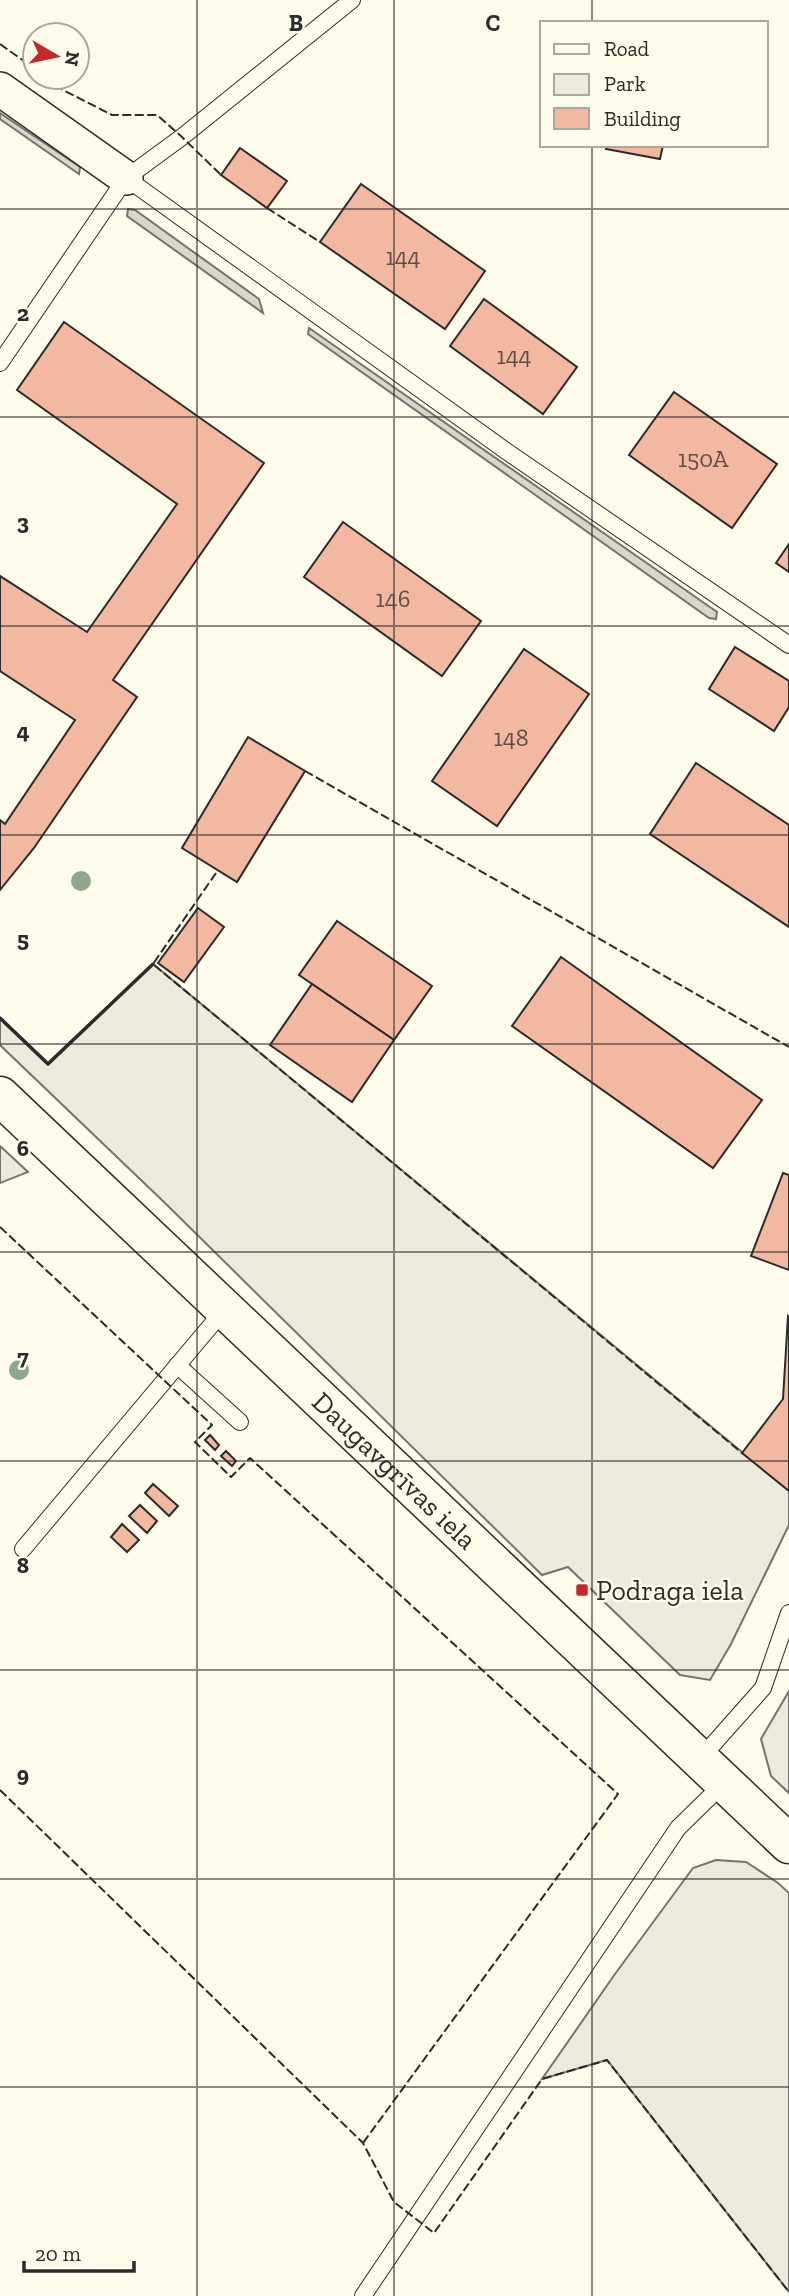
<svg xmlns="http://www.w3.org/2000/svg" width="789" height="2296" viewBox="0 0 789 2296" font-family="'Zilla Slab',serif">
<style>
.green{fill:#ecebdb;stroke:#74746e;stroke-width:2}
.water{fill:#d8d7c9;stroke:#74746e;stroke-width:2}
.building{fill:#f2b8a0;stroke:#2b2b2b;stroke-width:2}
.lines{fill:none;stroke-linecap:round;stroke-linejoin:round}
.service-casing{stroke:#2b2b2b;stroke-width:18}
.minor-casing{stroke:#2b2b2b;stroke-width:36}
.secondary-casing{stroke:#2b2b2b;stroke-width:41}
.service{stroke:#fdfbea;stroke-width:16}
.minor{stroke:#fdfbea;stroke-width:33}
.secondary{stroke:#fdfbea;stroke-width:38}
.fence{stroke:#2b2b2b;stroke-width:2;stroke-dasharray:9 3.5;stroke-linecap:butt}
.wall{stroke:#2b2b2b;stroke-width:3.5}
.tree{fill:#8ea78a}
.grid{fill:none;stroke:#2b2b2b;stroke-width:2;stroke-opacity:0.55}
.poi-dot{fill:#c62828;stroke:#fdfbea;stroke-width:2.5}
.labels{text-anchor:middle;stroke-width:5;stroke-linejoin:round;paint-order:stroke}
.number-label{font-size:24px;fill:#5d4e48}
.street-label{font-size:28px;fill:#2b2b2b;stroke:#fdfbea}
.poi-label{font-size:28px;fill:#2b2b2b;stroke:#fdfbea;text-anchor:start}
.grid-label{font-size:23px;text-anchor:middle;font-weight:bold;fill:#2b2b2b;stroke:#fdfbea;stroke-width:5;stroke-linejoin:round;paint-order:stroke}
</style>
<rect width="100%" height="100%" fill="#fdfbea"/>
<g class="green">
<path d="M153 964 789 1491V1525L731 1644 710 1680 680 1675 568 1567 542 1575 165 1203 0 1045V1018L48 1063Z"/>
<path d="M0 1146 28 1172 0 1183Z"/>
<path d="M789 1691V1793L771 1776 761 1739Z"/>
<path d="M716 1860 746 1862 778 1883 789 1893V2292L607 2060 542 2079 615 1974 693 1868Z"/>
</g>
<g class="water">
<path d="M0 113 80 167 79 174 0 119Z"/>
<path d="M128 209 135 210 259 299 263 313 127 216Z"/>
<path d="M309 328 717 612 716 619 709 618 308 334Z"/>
</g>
<g class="building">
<path d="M607 145H663L660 159 606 149Z"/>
<path d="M240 148 287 181 267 208 221 175Z"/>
<path d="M361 184 485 271 445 329 320 242Z"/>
<path d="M484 299 577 367 543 414 450 346Z"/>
<path d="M64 322 264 463 113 680 137 697 34 848 0 890V820L5 824 75 720 0 671V576L87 632 177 504 17 390Z"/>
<path d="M674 392 777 464 732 528 629 455Z"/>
<path d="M343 522 481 621 442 676 304 577Z"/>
<path d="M789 544V572L776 563Z"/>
<path d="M735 647 789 681V707L774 731 709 689Z"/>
<path d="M524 649 589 694 497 826 432 781Z"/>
<path d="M248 737 305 771 237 882 182 848Z"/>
<path d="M696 763 789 825V927L650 834Z"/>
<path d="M198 908 224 927 184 982 158 963Z"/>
<path d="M337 921 432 986 394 1040 299 975Z"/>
<path d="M561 957 762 1100 713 1168 512 1026Z"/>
<path d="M312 984 394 1040 352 1102 270 1045Z"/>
<path d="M783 1173 789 1175V1270L751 1256Z"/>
<path d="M788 1316 789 1317V1491L742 1453 783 1399Z"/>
<path d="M210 1435 219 1445 215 1450 205 1440Z"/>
<path d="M226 1451 236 1461 232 1466 221 1456Z"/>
<path d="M153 1484 178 1506 169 1516 145 1493Z"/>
<path d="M140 1505 157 1521 147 1533 129 1516Z"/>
<path d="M122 1524 139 1540 127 1552 111 1537Z"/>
</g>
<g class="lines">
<g class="service-casing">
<g id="service">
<path d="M126 178 506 451 789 645"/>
<path d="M0 363 126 178 182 137 352 0"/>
<path d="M177 1365 240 1422"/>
<path d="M23 1549 224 1310"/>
<path d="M700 1759 763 1688 789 1613"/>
<path d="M363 2296 678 1828 724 1783"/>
</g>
</g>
<g class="minor-casing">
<path id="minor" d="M0 89 126 178"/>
</g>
<g class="secondary-casing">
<g id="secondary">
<path id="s1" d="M0 1096 789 1844"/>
</g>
</g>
<use href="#service" class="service"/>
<use href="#minor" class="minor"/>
<use href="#secondary" class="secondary"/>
<g class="fence">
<path d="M0 44 35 69"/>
<path d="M45 77 63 90 112 115H157L182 137 221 175"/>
<path d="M267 208 320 242"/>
<path d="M305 771 789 1047"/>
<path d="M216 873 153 964 742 1453"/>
<path d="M0 1227 212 1425 195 1442 231 1477 250 1458 618 1794 363 2143"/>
<path d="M0 1790 363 2143 394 2202 434 2233 542 2079 607 2060 789 2292"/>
</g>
<path class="wall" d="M0 1018 48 1064 153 964"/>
</g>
<g class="tree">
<circle cx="81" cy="881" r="10"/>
<circle cx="19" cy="1370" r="10"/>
</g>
<path class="grid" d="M197 0V2296M394 0V2296M592 0V23M592 145V2296M0 209H789M0 417H789M0 626H789M0 835H789M0 1044H789M0 1252H789M0 1461H789M0 1670H789M0 1879H789M0 2087H789"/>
<rect class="poi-dot" x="575" y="1583" width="14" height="14" rx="3.5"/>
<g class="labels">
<g class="number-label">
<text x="403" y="265">144</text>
<text x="514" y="364">144</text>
<text x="703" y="467">150A</text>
<text x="393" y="607">146</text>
<text x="511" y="746">148</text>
</g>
<g class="street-label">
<text dy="10" stroke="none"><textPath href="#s1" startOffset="544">Daugavgrīvas iela</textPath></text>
</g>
<g class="poi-label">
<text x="596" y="1600">Podraga iela</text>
</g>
</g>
<g class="grid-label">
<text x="296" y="31">B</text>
<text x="493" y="31">C</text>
<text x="23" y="321">2</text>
<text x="23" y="530">3</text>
<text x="23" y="739">4</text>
<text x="23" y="947">5</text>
<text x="23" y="1156">6</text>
<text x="23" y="1365">7</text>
<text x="23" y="1573">8</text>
<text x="23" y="1782">9</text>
</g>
<rect x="540" y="21" width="228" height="126" fill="#fdfbea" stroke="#a9a89e" stroke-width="2"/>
<rect x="554" y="44" width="35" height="10" fill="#fdfbea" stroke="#a9a89e" stroke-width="2"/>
<text x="604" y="56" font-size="21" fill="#2b2b2b">Road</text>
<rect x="554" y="74" width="35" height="21" fill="#ecebdb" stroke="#a9a89e" stroke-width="2"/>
<text x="604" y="91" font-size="21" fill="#2b2b2b">Park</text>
<rect x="554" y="108" width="35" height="21" fill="#f2b8a0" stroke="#a9a89e" stroke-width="2"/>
<text x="604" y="126" font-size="21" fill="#2b2b2b">Building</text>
<g transform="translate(56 56) rotate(99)"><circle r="33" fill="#fdfbea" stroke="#a9a89e" stroke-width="2"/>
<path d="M0-5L12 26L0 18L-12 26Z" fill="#c62828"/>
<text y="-10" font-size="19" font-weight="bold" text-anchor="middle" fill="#2b2b2b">N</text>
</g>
<path d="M24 2261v10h110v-10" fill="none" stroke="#2b2b2b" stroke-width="3.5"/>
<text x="35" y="2261" font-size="21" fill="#2b2b2b" stroke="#fdfbea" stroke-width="5" paint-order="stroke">20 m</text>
</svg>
